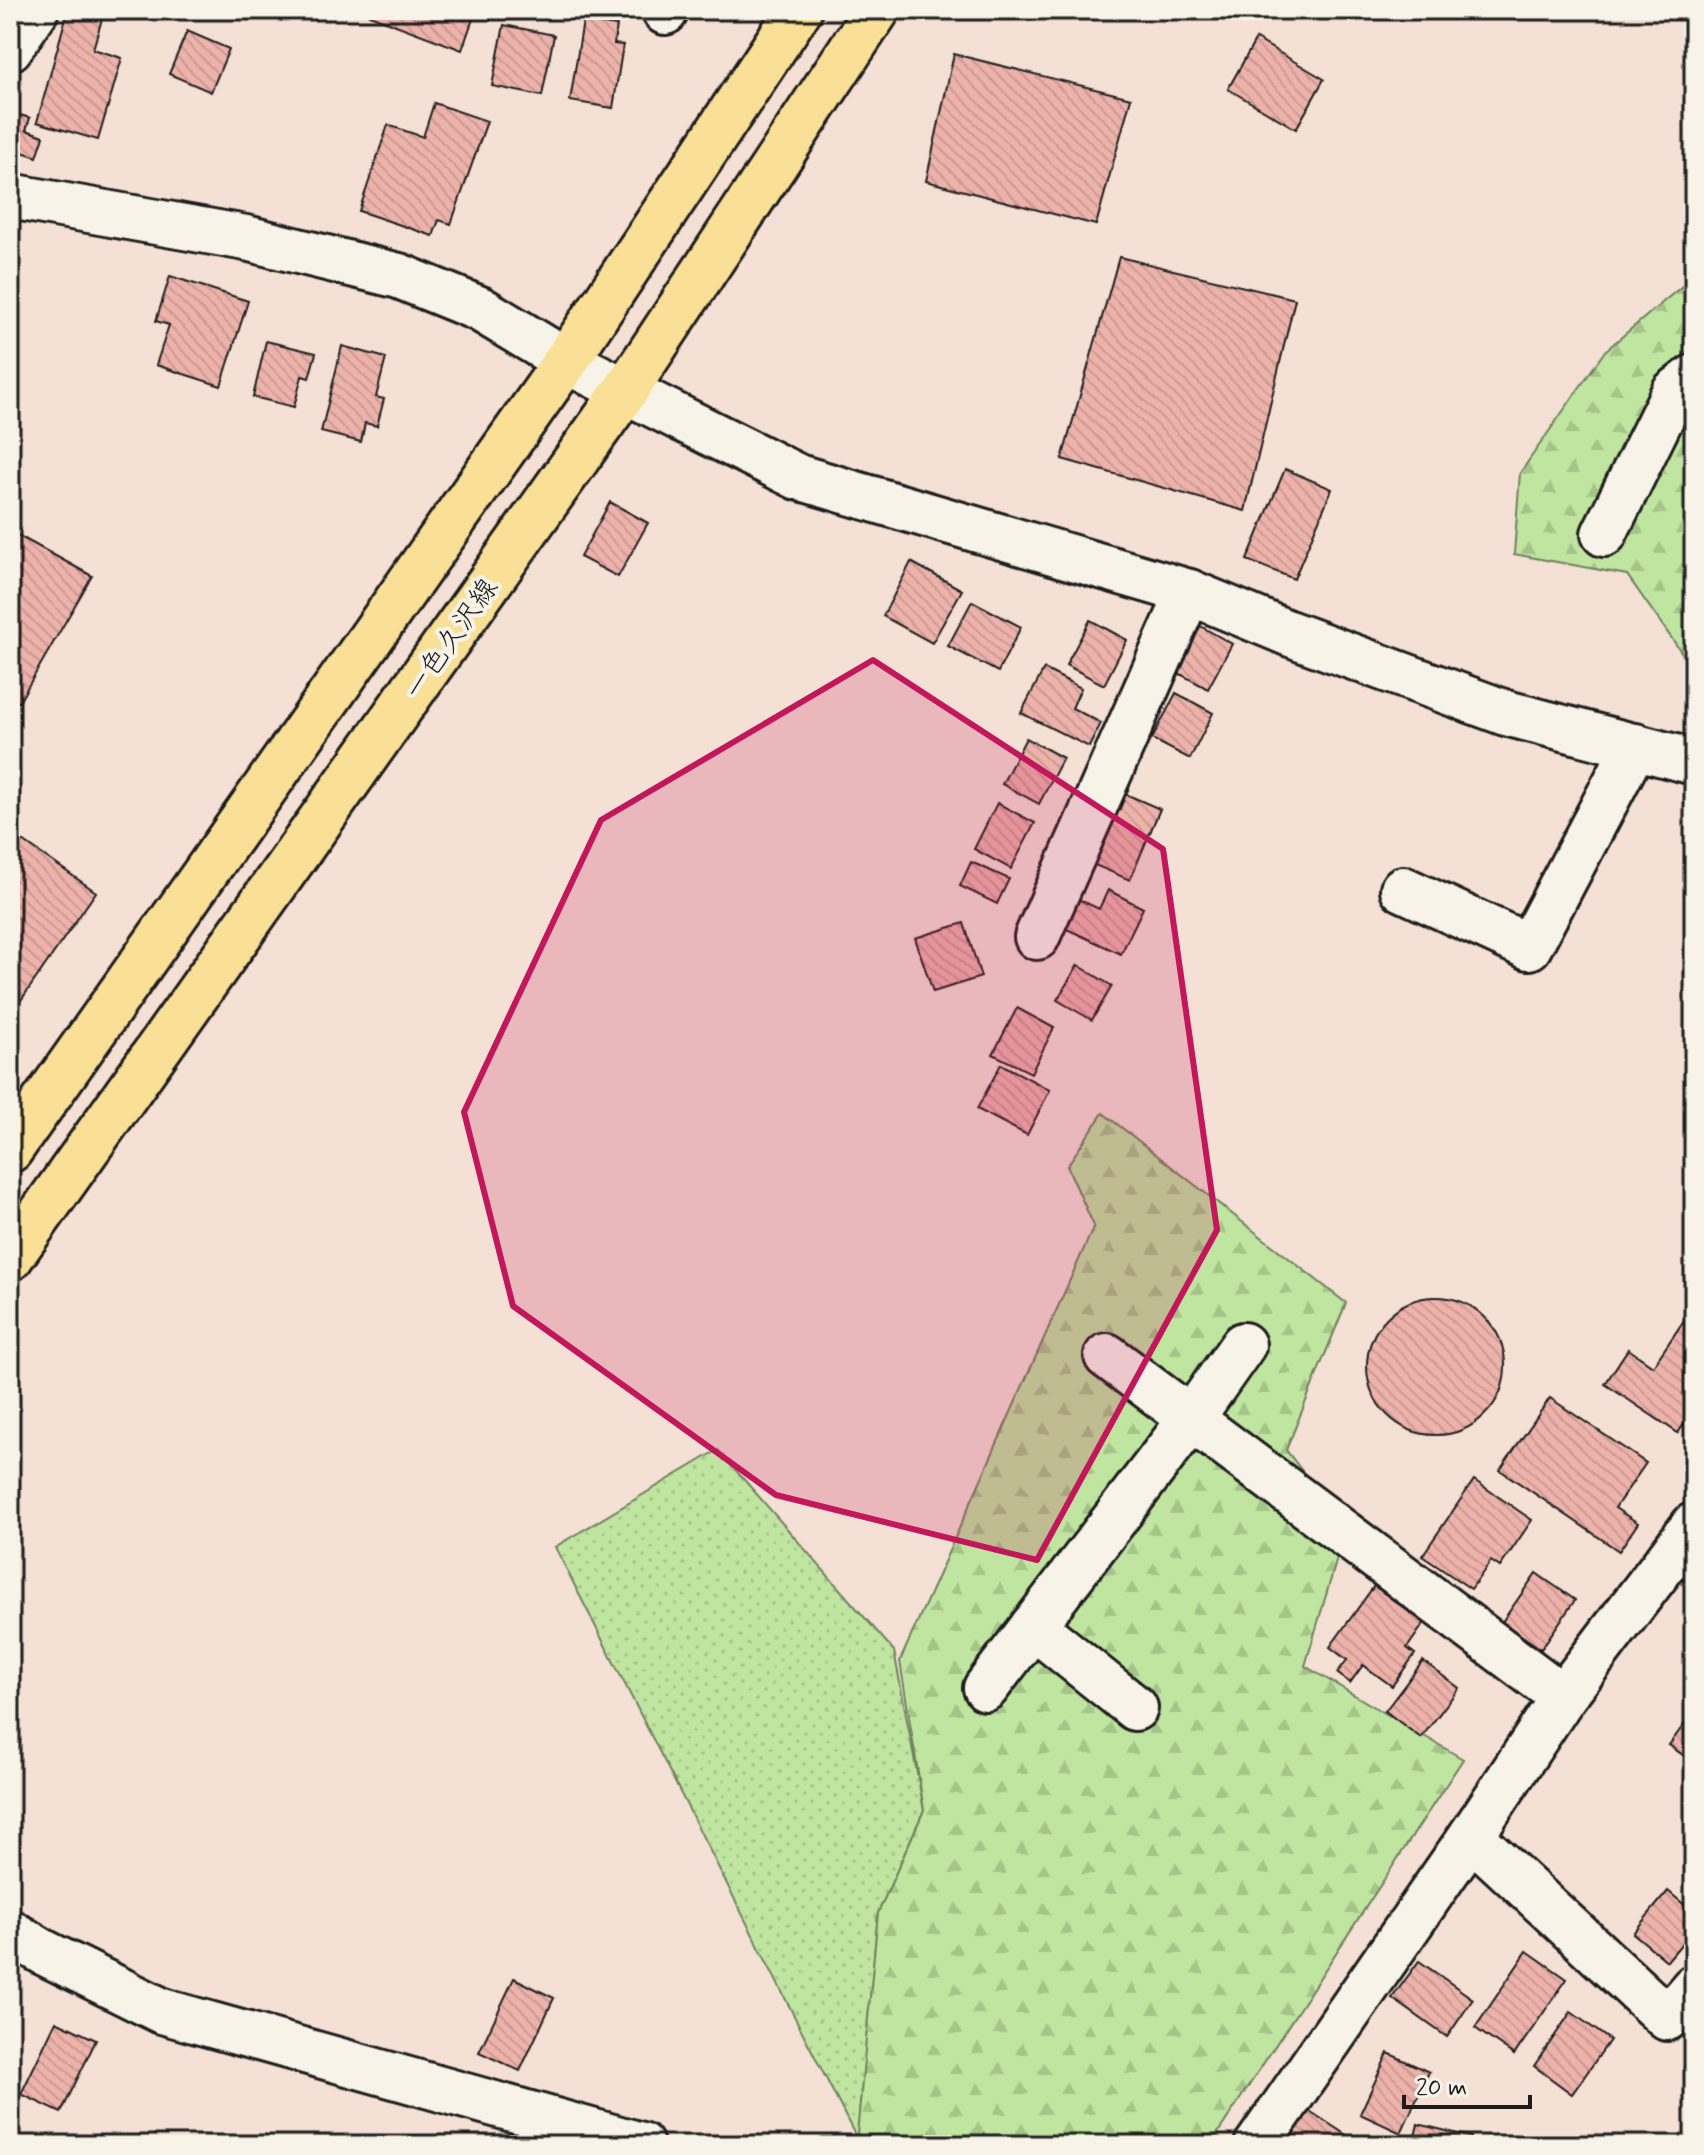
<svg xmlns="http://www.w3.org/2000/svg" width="1704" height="2155" viewBox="0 0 1704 2155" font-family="Mynerve,'Klee One',sans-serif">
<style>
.grass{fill:url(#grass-dots);stroke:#6e805e;stroke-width:2}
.forest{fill:url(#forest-firs);stroke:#6e805e;stroke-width:2}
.building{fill:url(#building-back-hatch);stroke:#1c1c1c;stroke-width:2}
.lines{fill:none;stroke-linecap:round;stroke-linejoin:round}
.minor-casing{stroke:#1c1c1c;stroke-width:50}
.primary-casing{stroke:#1c1c1c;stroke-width:50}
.minor{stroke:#f7f3e8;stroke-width:44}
.primary{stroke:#f9e096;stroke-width:44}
.marked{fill:#c2185b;fill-opacity:0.2;stroke:#c2185b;stroke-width:6;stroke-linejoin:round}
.labels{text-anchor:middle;stroke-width:8;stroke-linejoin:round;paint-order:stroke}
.street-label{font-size:28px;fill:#1c1c1c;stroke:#f7f3e8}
</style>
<defs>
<pattern id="grass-dots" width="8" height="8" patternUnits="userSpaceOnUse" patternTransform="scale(2)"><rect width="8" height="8" fill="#c0e5a0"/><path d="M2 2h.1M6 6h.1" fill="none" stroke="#a4c489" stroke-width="1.8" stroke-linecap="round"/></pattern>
<pattern id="forest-firs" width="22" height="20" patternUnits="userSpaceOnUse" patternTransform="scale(2)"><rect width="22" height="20" fill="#c0e5a0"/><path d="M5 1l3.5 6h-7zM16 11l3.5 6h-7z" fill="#a4c489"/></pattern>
<pattern id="building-back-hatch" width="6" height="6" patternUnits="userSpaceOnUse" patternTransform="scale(2)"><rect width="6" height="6" fill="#edb3aa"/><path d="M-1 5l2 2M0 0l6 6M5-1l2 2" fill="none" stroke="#cb9992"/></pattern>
</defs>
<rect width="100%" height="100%" fill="#f4e0d5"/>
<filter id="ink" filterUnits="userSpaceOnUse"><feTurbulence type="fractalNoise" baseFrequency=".0125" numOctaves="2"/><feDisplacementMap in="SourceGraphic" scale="16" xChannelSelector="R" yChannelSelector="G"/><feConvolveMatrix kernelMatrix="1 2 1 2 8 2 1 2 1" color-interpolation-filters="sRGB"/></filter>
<g filter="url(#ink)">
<path class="grass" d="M718 1450 894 1651 924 1810 878 1913 857 2139 555 1547Z"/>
<g class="forest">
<path d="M1694 276V670L1627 575 1514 554 1520 473 1605 351Z"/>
<path d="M1103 1113 1346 1303 1286 1450 1346 1528 1305 1666 1463 1759 1210 2145H856L878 1913 924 1810 900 1661 1094 1226 1067 1166Z"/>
</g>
<g class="building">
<path d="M68 10 102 19 93 49 122 58 98 140 37 122Z"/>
<path d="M371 10H476L462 50 369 15Z"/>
<path d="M583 21 617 26 614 44 623 45 613 108 570 101Z"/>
<path d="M504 25 554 35 542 96 492 86Z"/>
<path d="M187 31 229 49 211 92 169 74Z"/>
<path d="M1256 39 1324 79 1296 129 1228 89Z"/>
<path d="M954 54 1131 98 1096 225 926 181Z"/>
<path d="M434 103 487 121 451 224 439 220 433 236 359 211 388 125 423 137Z"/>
<path d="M10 112 30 118 26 130 44 136 37 157 10 148Z"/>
<path d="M1119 257 1295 299 1245 511 1062 459Z"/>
<path d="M170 276 248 301 221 386 156 365 169 325 156 321Z"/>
<path d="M266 341 316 353 309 378 302 376 294 407 253 397Z"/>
<path d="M342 346 386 358 376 397 384 399 377 426 365 423 361 442 321 432Z"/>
<path d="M1285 469 1332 489 1294 579 1247 560Z"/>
<path d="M610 502 648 523 618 577 580 557Z"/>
<path d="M10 531 92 576 19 702 10 697Z"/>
<path d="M911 562 962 590 932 643 883 616Z"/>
<path d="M972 601 1021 627 998 672 948 646Z"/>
<path d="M1090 620 1127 640 1104 685 1066 665Z"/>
<path d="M1195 623 1232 644 1208 689 1171 669Z"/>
<path d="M1044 669 1081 688 1072 708 1101 723 1089 747 1021 713Z"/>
<path d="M1176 693 1213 713 1190 759 1152 739Z"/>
<path d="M1026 738 1063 758 1039 804 1002 784Z"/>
<path d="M1121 792 1160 809 1130 880 1090 863Z"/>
<path d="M997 803 1035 823 1011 869 974 849Z"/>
<path d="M10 832 96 892 10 1016Z"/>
<path d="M971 862 1009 879 997 904 960 886Z"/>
<path d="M1108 890 1143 908 1121 954 1060 926 1074 897 1099 909Z"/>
<path d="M964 923 981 977 933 992 915 938Z"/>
<path d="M1078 965 1112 986 1092 1020 1057 1000Z"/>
<path d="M1017 1008 1054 1028 1031 1073 993 1054Z"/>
<path d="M1001 1064 1050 1090 1027 1135 977 1109Z"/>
<circle cx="1436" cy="1366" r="69"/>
<path d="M1689 1313 1694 1317V1409L1678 1433 1605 1384 1628 1349 1653 1366Z"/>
<path d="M1550 1398 1646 1463 1615 1508 1638 1523 1619 1551 1500 1470Z"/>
<path d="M1474 1480 1532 1520 1500 1567 1491 1561 1471 1589 1422 1556Z"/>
<path d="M1536 1573 1575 1600 1541 1649 1502 1622Z"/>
<path d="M1374 1586 1425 1622 1407 1648 1415 1654 1392 1686 1363 1665 1350 1683 1337 1673 1347 1660 1330 1647Z"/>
<path d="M1423 1661 1459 1688 1421 1738 1385 1711Z"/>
<path d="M1694 1711V1763L1669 1745Z"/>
<path d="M1668 1891 1694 1913V1929L1667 1961 1633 1933Z"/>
<path d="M1527 1951 1567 1979 1514 2055 1475 2028Z"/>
<path d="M1419 1961 1473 1999 1447 2037 1392 1998Z"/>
<path d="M514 1978 554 1998 520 2071 479 2052Z"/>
<path d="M1571 2012 1610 2040 1572 2094 1534 2066Z"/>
<path d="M56 2021 96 2040 61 2113 21 2094Z"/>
<path d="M1388 2053 1429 2072 1401 2133 1360 2114Z"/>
<path d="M1308 2110 1354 2140 1351 2145H1285Z"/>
<path d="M1418 2124 1471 2137 1469 2145H1413Z"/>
<path d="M1593 2136 1608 2145H1588Z"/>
</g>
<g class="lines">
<g class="minor-casing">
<g id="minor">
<path d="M664 10 665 12"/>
<path d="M10 48 36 10"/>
<path d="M10 196 246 238 399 276 480 309 566 361 798 477 1189 592 1288 633 1506 713 1694 762"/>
<path d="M1604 534 1674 392 1694 377"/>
<path d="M1403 889 1529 947 1635 746"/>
<path d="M1037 937 1189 592"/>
<path d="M1107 1356 1563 1697"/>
<path d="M1033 1626 1135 1708"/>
<path d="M986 1688 1191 1419 1243 1345"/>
<path d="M1471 1836 1667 2018 1694 1987"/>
<path d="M10 1932 45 1953 162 2011 641 2145"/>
<path d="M1257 2145 1471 1836 1563 1697 1694 1525"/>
</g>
</g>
<g class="primary-casing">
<g id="primary">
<path d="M10 1150 566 361 799 10"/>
<path d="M10 1258 625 391 877 10"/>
</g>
</g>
<use href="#minor" class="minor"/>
<use href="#primary" class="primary"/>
</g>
</g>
<path class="marked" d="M873 660 1163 849 1217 1230 1037 1560 776 1495 513 1306 464 1112 601 820Z"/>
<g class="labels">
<g class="street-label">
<text transform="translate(450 638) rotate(-55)" y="10">一色久沢線</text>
</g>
</g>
<rect width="1704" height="2155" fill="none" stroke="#f7f3e8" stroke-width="40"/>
<rect x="20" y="20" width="1664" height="2115" fill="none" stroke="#1c1c1c" stroke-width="3" filter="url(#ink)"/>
<path d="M1404 2095v12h126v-12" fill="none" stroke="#1c1c1c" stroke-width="4"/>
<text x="1416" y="2095" font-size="24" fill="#1c1c1c" stroke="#f7f3e8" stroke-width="6" paint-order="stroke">20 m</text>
</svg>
